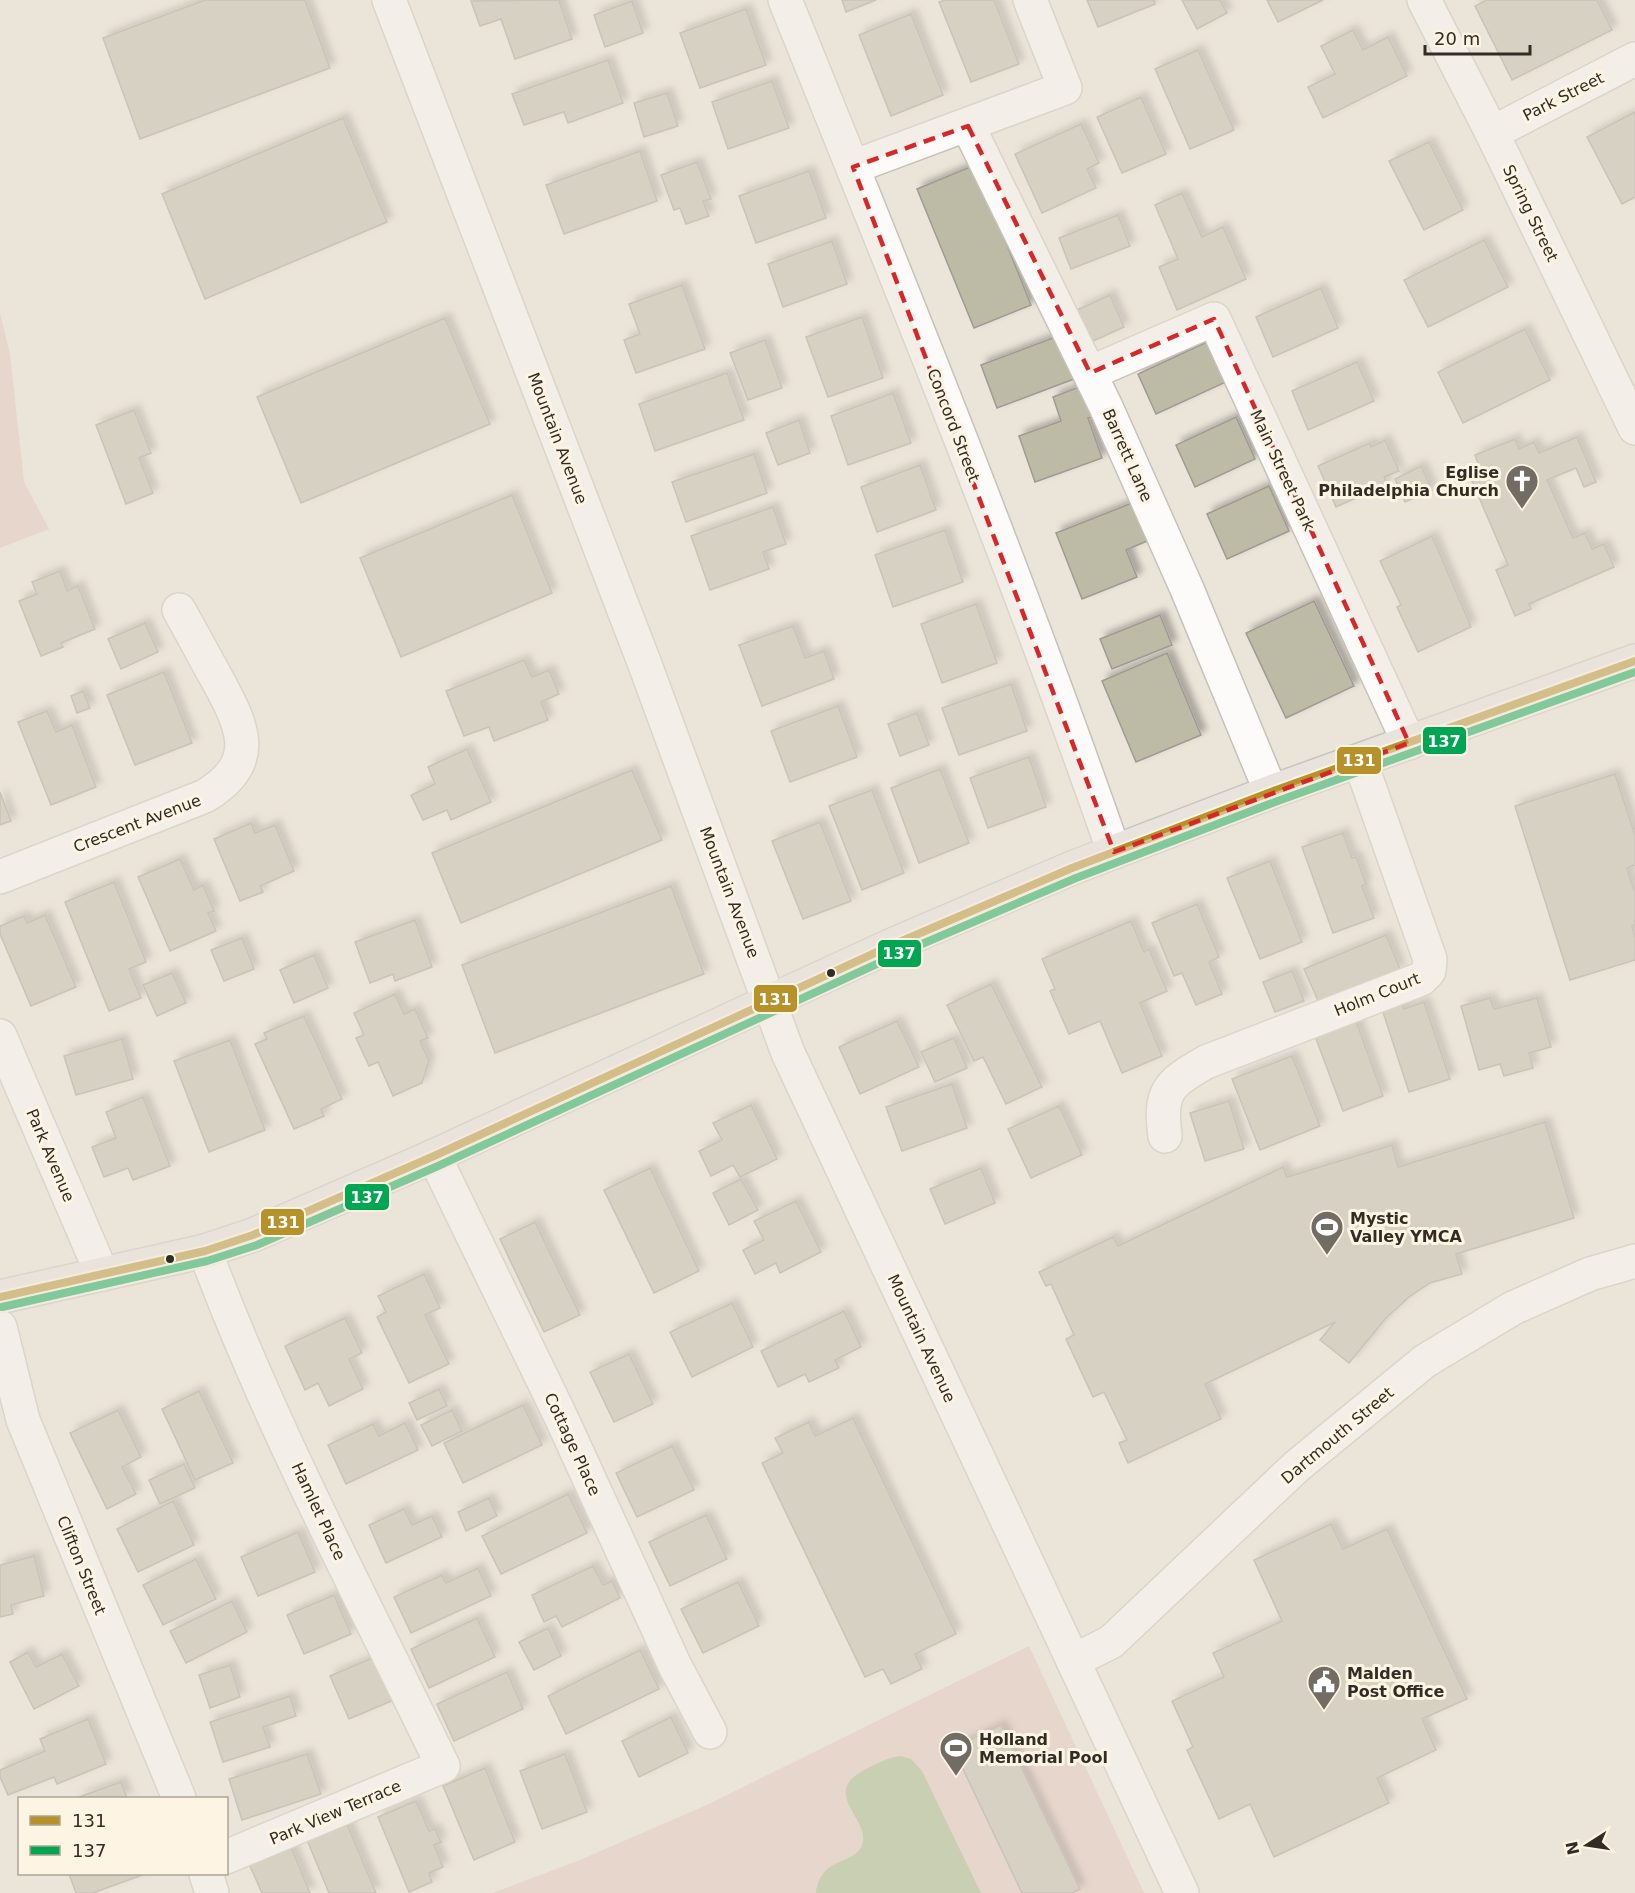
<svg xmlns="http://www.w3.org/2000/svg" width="1635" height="1893" viewBox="0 0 1635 1893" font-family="'DejaVu Sans',sans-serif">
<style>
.green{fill:#e3c5bc}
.water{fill:#9fb686}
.building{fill:#bdbaa6;stroke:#9f9b93;stroke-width:1.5;filter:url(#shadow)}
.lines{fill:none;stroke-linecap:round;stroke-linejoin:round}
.minor-casing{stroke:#c7c2b9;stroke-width:36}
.major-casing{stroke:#c7c3be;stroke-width:36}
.minor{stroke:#fcfbf9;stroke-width:33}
.major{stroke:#e9e3de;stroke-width:33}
.bus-1-casing{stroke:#fef4e3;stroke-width:12}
.bus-2-casing{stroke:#fef4e3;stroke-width:12}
.bus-1{stroke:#b7912a;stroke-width:8}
.bus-2{stroke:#00a651;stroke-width:8}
.marked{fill:none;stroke:#d62828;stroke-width:4.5;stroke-dasharray:12 8;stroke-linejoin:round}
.bus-dot{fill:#312c25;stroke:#fef4e3;stroke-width:2}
.labels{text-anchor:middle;stroke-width:6;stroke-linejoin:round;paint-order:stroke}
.street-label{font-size:16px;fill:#312c25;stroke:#fef4e3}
.poi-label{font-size:16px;font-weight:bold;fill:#312c25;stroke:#fef4e3;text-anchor:start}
.line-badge{stroke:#fef4e3;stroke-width:2}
.badge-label{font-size:16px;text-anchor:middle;font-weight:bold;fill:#fff}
</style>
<defs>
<filter id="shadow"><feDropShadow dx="5.5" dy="-5.5" stdDeviation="3" flood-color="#0004"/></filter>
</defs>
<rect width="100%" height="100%" fill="#ebe4d9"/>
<g class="green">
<path d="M0 313 10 355 24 482 49 529 0 548Z"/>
<path d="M1029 1646 1144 1893H493L580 1860 709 1804Z"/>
</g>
<path class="water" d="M901 1756 911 1759 922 1771 981 1893H816C821 1855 854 1866 862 1845 872 1820 818 1793 866 1769 877 1764 888 1757 901 1756Z"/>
<g class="building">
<path d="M205 0H305L330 68 140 139 103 38Z"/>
<path d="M559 0 572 39 515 59 501 19 480 26 471 1Z"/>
<path d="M842 0H876L846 12Z"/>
<path d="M945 0H994L1019 64 971 82 939 2Z"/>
<path d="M1087 0H1154L1155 4 1098 27Z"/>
<path d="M1182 0H1220L1227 13 1197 29Z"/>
<path d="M1267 0H1323L1278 22Z"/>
<path d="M1487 0H1597L1612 30 1512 80 1475 6Z"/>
<path d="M632 1 643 33 605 47 594 15Z"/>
<path d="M746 9 766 65 700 88 680 33Z"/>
<path d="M911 14 943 95 891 116 859 35Z"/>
<path d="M1353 30 1363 50 1388 37 1407 76 1323 118 1308 87 1335 74 1321 46Z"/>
<path d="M1198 50 1234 130 1190 149 1155 69Z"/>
<path d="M608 60 623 103 568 123 564 112 524 125 512 94Z"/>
<path d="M772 81 789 128 728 149 712 102Z"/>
<path d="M667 93 678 126 644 137 634 103Z"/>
<path d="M1141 97 1166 154 1122 173 1097 117Z"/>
<path d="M1635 112V197L1622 204 1587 137Z"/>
<path d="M343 118 387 222 205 299 162 194Z"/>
<path d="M1081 124 1099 163 1087 169 1096 188 1042 213 1015 154Z"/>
<path d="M1429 142 1463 210 1424 230 1389 161Z"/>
<path d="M640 151 657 201 564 234 546 185Z"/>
<path d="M697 162 711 199 703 201 709 216 686 224 680 208 674 210 661 175Z"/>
<path d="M975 165 1031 305 974 328 917 189Z"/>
<path d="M809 171 826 218 756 243 739 196Z"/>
<path d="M1182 193 1202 237 1223 227 1246 279 1177 310 1159 267 1178 259 1155 205Z"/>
<path d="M1118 215 1130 246 1071 269 1059 238Z"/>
<path d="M1484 240 1508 287 1428 327 1404 280Z"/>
<path d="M832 241 847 284 783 307 768 264Z"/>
<path d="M682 285 705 349 636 373 624 340 640 334 629 304Z"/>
<path d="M1321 288 1338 328 1273 357 1256 317Z"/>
<path d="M1110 295 1124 327 1091 342 1077 310Z"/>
<path d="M862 317 883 378 828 397 806 337Z"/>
<path d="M445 318 490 424 301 503 257 397Z"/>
<path d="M1525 329 1550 380 1463 423 1438 372Z"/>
<path d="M1058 336 1074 379 997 408 981 365Z"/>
<path d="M765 340 782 388 748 400 730 353Z"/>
<path d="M1207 342 1226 382 1156 414 1138 374Z"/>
<path d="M1357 362 1374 401 1308 430 1292 391Z"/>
<path d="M727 373 744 420 655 451 639 404Z"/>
<path d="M1082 386 1093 417 1088 418 1102 458 1035 482 1019 436 1061 421 1053 397Z"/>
<path d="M893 393 911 443 848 465 831 416Z"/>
<path d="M134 410 151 453 139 458 153 493 126 504 96 425Z"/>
<path d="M1236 417 1255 459 1195 487 1176 445Z"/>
<path d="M799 420 810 453 778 465 766 433Z"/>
<path d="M1577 437 1596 482 1584 487 1576 468 1547 480 1573 538 1585 533 1592 549 1604 544 1614 567 1529 604 1531 609 1515 616 1496 570 1508 565 1472 481 1483 477 1475 455 1515 439 1519 449 1534 442 1539 453Z"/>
<path d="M1385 440 1399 471 1384 477 1387 484 1336 507 1318 466 1370 443 1371 447Z"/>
<path d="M754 454 767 493 686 522 672 482Z"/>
<path d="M920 465 936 510 877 532 861 487Z"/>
<path d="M1421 466 1432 490 1405 502 1395 479Z"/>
<path d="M1269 486 1289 531 1227 559 1207 514Z"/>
<path d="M512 495 552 593 401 657 360 558Z"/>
<path d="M1132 503 1147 541 1126 550 1137 577 1082 599 1056 533Z"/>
<path d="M773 507 786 544 763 552 769 569 710 590 691 536Z"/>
<path d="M945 530 963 582 893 607 875 555Z"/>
<path d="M1432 536 1471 627 1418 652 1397 607 1401 605 1380 561Z"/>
<path d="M60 571 67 591 78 586 95 629 61 643 63 647 41 656 19 601 37 594 32 582Z"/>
<path d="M1314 601 1354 686 1286 718 1246 633Z"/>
<path d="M976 604 997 663 942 683 921 624Z"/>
<path d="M1160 615 1172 645 1112 669 1100 639Z"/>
<path d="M145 623 158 652 121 669 108 639Z"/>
<path d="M793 626 805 658 824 651 834 679 762 706 739 645Z"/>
<path d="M1167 653 1201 735 1136 762 1102 681Z"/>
<path d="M524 660 532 677 549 670 559 694 541 702 548 720 494 741 489 727 464 736 446 691Z"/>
<path d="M164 672 192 743 135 765 107 695Z"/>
<path d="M1011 684 1027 731 959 755 942 708Z"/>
<path d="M83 691 90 708 77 713 71 696Z"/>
<path d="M838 706 857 757 790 782 771 731Z"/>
<path d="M47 711 56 732 72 725 96 787 51 805 18 722Z"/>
<path d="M917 713 929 745 900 756 888 724Z"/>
<path d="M467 749 491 802 451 820 447 810 423 820 411 795 435 784 428 767Z"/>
<path d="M1029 757 1046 807 988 828 970 778Z"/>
<path d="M940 769 969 843 919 863 891 788Z"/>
<path d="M632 770 662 840 461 923 432 853Z"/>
<path d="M1615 774 1635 835V865L1627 868 1635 894V925L1632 926 1635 937V960L1570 980 1515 806Z"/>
<path d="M872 790 904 873 862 890 829 806Z"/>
<path d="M0 792 11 821 0 825Z"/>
<path d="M820 822 851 901 803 919 772 841Z"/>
<path d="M251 823 255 833 275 825 294 871 260 886 263 892 240 901 214 839Z"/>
<path d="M1343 833 1352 858 1356 857 1366 884 1362 886 1374 918 1333 933 1302 847Z"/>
<path d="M180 859 194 890 203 885 214 911 208 913 216 931 170 951 138 877Z"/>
<path d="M1270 861 1302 942 1260 959 1227 878Z"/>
<path d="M114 882 146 962 129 969 141 998 109 1011 65 902Z"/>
<path d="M671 886 704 974 495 1053 462 965Z"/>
<path d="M1197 904 1219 957 1209 962 1222 994 1196 1005 1182 973 1174 976 1152 923Z"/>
<path d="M45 915 76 987 31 1006 0 934V926L24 916 27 923Z"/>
<path d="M415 920 432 967 395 981 393 974 370 983 355 942Z"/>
<path d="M1131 921 1144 952 1149 949 1167 991 1140 1003 1162 1056 1122 1073 1100 1021 1069 1034 1050 991 1055 989 1042 959Z"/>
<path d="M1386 935 1400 969 1319 1003 1304 969Z"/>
<path d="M242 938 254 969 224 981 211 950Z"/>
<path d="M314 955 328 988 294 1003 280 970Z"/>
<path d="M1292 971 1304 1001 1275 1012 1263 982Z"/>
<path d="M172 973 186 1003 157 1016 143 985Z"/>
<path d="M991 984 1042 1087 1006 1104 983 1057 974 1061 947 1005Z"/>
<path d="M395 994 404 1014 415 1009 428 1038 420 1041 429 1061 422 1083 393 1096 378 1062 369 1066 356 1038 364 1035 354 1013Z"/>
<path d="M1490 998 1494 1009 1537 998 1551 1047 1529 1053 1533 1068 1504 1076 1500 1064 1479 1070 1461 1006Z"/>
<path d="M1402 1002 1404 1009 1424 1002 1450 1079 1409 1092 1382 1009Z"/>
<path d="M304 1016 342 1099 321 1109 324 1116 294 1129 255 1044 267 1039 264 1033Z"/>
<path d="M897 1021 919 1067 860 1094 839 1047Z"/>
<path d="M1356 1021 1383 1096 1343 1111 1315 1036Z"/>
<path d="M954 1038 967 1068 935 1082 921 1052Z"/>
<path d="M122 1039 133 1079 76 1095 64 1056Z"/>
<path d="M230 1040 265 1130 209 1152 174 1061Z"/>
<path d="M1292 1056 1320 1126 1260 1150 1232 1079Z"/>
<path d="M952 1084 967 1128 902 1151 886 1107Z"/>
<path d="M143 1097 170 1166 133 1180 128 1168 104 1177 92 1147 116 1138 106 1112Z"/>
<path d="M1229 1101 1244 1149 1205 1161 1190 1113Z"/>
<path d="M751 1105 777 1159 740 1177 733 1165 711 1176 699 1151 722 1140 713 1123Z"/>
<path d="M1059 1106 1082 1155 1031 1178 1008 1129Z"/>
<path d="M1545 1122 1574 1218 1456 1254 1462 1274 1430 1283 1409 1297 1386 1318 1349 1363 1320 1340 1335 1322 1205 1384 1221 1419 1128 1463 1119 1443 1127 1440 1104 1392 1093 1397 1066 1339 1074 1335 1051 1284 1046 1286 1039 1272 1113 1237 1118 1246 1283 1167 1287 1177 1392 1145 1398 1167Z"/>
<path d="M650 1168 699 1271 654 1293 604 1190Z"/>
<path d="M981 1168 995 1203 945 1224 930 1189Z"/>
<path d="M741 1179 758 1210 729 1225 713 1193Z"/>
<path d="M796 1201 821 1252 780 1273 776 1263 755 1274 743 1250 764 1240 754 1221Z"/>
<path d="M535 1222 580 1315 544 1332 500 1239Z"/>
<path d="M424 1274 440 1308 425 1315 449 1364 409 1383 377 1317 386 1312 378 1296Z"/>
<path d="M732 1303 753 1347 692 1377 670 1332Z"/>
<path d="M844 1311 861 1347 835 1360 839 1368 809 1382 805 1374 778 1387 761 1351Z"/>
<path d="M345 1318 362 1353 349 1359 363 1389 329 1406 318 1383 305 1390 285 1346Z"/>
<path d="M629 1354 653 1404 614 1422 590 1372Z"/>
<path d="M439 1389 447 1406 417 1420 409 1403Z"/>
<path d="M199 1391 233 1463 195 1480 162 1409Z"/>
<path d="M523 1405 542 1445 463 1483 444 1443Z"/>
<path d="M118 1410 141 1457 122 1467 136 1494 107 1509 70 1433Z"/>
<path d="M452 1410 462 1431 432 1446 421 1425Z"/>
<path d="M853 1418 956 1634 915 1654 922 1669 891 1684 883 1669 865 1677 762 1463 783 1453 775 1438 809 1422 815 1436Z"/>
<path d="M405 1423 418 1450 346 1484 328 1445 373 1424 379 1436Z"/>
<path d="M672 1446 694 1490 637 1517 616 1473Z"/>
<path d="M184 1464 195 1488 160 1504 149 1480Z"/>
<path d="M568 1494 587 1533 501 1574 482 1536Z"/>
<path d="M489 1498 497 1516 466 1531 458 1512Z"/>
<path d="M173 1501 194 1545 138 1572 117 1529Z"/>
<path d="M404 1509 412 1525 432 1516 442 1537 386 1563 369 1525Z"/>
<path d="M706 1515 727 1559 670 1586 649 1542Z"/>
<path d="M1331 1524 1343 1549 1387 1529 1467 1699 1422 1719 1436 1750 1377 1778 1389 1803 1274 1857 1250 1804 1219 1819 1187 1750 1193 1747 1172 1701 1224 1677 1213 1653 1282 1621 1254 1560Z"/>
<path d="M298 1532 315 1572 258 1596 241 1557Z"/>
<path d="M34 1556 44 1596 11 1605 13 1614 0 1617V1565Z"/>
<path d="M196 1559 216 1599 163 1625 143 1585Z"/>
<path d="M593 1566 603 1585 612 1581 620 1598 562 1627 556 1616 544 1622 532 1595Z"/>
<path d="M478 1568 491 1596 411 1633 394 1597 442 1575 446 1583Z"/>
<path d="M738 1582 759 1626 703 1653 681 1609Z"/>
<path d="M334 1595 351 1634 304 1654 287 1615Z"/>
<path d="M232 1601 247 1632 186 1663 170 1631Z"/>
<path d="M477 1618 495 1657 429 1688 411 1649Z"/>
<path d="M548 1628 561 1656 534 1670 519 1642Z"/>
<path d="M640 1650 659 1689 566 1734 548 1696Z"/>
<path d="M28 1652 36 1667 62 1654 79 1686 34 1709 10 1662Z"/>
<path d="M377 1656 396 1699 349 1719 330 1676Z"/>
<path d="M230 1665 240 1697 210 1708 199 1675Z"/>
<path d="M507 1672 523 1709 454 1741 437 1704Z"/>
<path d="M290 1696 296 1716 263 1727 270 1747 223 1762 210 1722Z"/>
<path d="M671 1717 688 1753 639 1777 622 1741Z"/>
<path d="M88 1719 106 1764 57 1784 54 1777 8 1795 0 1777V1770L45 1751 40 1739Z"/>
<path d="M1001 1725 1080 1889 1072 1893H1022L953 1748Z"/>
<path d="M307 1754 321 1794 242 1820 229 1779Z"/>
<path d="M565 1754 587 1812 542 1829 520 1771Z"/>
<path d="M485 1768 515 1842 474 1860 443 1786Z"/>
<path d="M121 1782 127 1798H76Z"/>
<path d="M416 1801 429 1831 435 1829 441 1842 434 1845 443 1867 429 1873 432 1882 409 1892 378 1817Z"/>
<path d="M347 1824 376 1893H329L307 1840Z"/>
<path d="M291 1847 310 1893H262L249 1864Z"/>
<path d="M69 1874H145L93 1893H76Z"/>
</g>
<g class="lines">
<g class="minor-casing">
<g id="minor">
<path d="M389 0 644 662 788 1053 1182 1893"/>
<path d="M785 0C899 282 1014 565 1114 852"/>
<path d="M1424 0 1492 133 1635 428"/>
<path d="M968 126 1106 407 1187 589 1271 792"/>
<path d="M1492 133 1635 59"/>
<path d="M853 167 1065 88 1030 0"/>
<path d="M1090 373 1214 319 1409 743"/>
<path d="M0 877 205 796C261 762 243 727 217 679 204 656 192 633 179 610"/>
<path d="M0 1036 102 1274"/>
<path d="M1165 1136C1159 1091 1168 1084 1206 1062L1421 979 1429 971 1430 959 1360 761"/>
<path d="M434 1156 560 1415 675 1666 710 1732"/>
<path d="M205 1251C271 1428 361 1596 443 1766L226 1857"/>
<path d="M0 1327 23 1420 179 1798"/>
<path d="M1073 1661 1111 1642 1297 1466 1425 1361 1513 1308 1590 1274 1635 1261"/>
<path d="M206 1874 212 1893"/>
</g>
</g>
<g class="major-casing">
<path id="major" d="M0 1297 205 1251 253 1235 434 1156 890 946 1072 868 1271 792 1635 661"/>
</g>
<use href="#minor" class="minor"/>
<use href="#major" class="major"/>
<g class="bus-1-casing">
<path id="bus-1" d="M0 1297 205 1251 253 1235 434 1156 890 946 1072 868 1271 792 1635 661"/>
</g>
<g class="bus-2-casing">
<path id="bus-2" d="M2 1307 207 1261 257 1245 438 1166 894 956 1076 878 1275 802 1635 672"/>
</g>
<use href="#bus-1" class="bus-1"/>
<use href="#bus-2" class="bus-2"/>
</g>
<path d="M0 0H1635V1893H0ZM968 126 1090 373 1214 319 1409 743 1114 852 853 167Z" fill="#ebe4d9" fill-opacity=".55" fill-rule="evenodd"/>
<path class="marked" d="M968 126 1090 373 1214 319 1409 743 1114 852 853 167Z"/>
<defs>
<g id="church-pin" transform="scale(1.725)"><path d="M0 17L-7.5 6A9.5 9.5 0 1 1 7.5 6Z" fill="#726c64" stroke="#fef4e3"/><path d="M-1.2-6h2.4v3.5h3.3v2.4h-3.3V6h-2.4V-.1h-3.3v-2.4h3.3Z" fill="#fff"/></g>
<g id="stadium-pin" transform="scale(1.725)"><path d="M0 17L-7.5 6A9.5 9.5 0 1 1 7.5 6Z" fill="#726c64" stroke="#fef4e3"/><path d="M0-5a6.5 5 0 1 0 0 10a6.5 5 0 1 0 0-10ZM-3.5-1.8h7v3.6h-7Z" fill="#fff"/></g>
<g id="civic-pin" transform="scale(1.725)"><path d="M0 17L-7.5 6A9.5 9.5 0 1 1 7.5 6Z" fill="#726c64" stroke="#fef4e3"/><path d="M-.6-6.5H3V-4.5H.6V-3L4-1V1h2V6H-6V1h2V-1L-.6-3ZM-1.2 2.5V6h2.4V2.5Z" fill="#fff"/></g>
</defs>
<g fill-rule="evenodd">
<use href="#church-pin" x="1522" y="481"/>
<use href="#stadium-pin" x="1327" y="1227"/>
<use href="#civic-pin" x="1324" y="1682"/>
<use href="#stadium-pin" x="956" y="1748"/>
</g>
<g class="bus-dot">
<circle cx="831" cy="973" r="5"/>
<circle cx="170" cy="1259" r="5"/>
</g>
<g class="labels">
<g class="street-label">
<text transform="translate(1563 96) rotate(-27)" y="6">Park Street</text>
<text transform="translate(1531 213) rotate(64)" y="6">Spring Street</text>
<text transform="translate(954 425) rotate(69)" y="6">Concord Street</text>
<text transform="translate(558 438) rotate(69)" y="6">Mountain Avenue</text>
<text transform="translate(1128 455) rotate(66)" y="6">Barrett Lane</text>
<text transform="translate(1283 470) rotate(65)" y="6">Main Street Park</text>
<text transform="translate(137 823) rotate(-21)" y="6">Crescent Avenue</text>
<text transform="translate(730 892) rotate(69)" y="6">Mountain Avenue</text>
<text transform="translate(1377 994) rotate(-22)" y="6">Holm Court</text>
<text transform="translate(51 1155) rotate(67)" y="6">Park Avenue</text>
<text transform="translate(922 1338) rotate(65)" y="6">Mountain Avenue</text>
<text transform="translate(1337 1435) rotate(-40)" y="6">Dartmouth Street</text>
<text transform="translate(573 1444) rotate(65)" y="6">Cottage Place</text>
<text transform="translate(319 1511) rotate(65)" y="6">Hamlet Place</text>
<text transform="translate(82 1565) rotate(68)" y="6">Clifton Street</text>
<text transform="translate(335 1812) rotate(-23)" y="6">Park View Terrace</text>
</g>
<g class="poi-label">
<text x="1499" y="478" text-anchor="end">Eglise<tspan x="1499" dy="18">Philadelphia Church</tspan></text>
<text x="1350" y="1224">Mystic<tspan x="1350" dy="18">Valley YMCA</tspan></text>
<text x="1347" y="1679">Malden<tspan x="1347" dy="18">Post Office</tspan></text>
<text x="979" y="1745">Holland<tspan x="979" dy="18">Memorial Pool</tspan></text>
</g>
</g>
<g class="line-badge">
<rect x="1422" y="726" width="45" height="29" rx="6" fill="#00a651"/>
<rect x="1336" y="746" width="46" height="29" rx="6" fill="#b7912a"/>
<rect x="877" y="939" width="45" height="29" rx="6" fill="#00a651"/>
<rect x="753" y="984" width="45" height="29" rx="6" fill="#b7912a"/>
<rect x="344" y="1183" width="46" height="28" rx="6" fill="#00a651"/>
<rect x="260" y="1208" width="45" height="28" rx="6" fill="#b7912a"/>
</g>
<g class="badge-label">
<text x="1444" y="747">137</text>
<text x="1359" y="766">131</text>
<text x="899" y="959">137</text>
<text x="775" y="1005">131</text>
<text x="367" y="1203">137</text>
<text x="283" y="1228">131</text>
</g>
<rect x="18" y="1797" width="210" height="78" fill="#fef4e3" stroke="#aca497" stroke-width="1.5"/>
<rect x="30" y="1816" width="30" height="9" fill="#b7912a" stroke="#aca497" stroke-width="1.5"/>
<text x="72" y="1827" font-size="18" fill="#312c25">131</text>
<rect x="30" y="1846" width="30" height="9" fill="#00a651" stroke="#aca497" stroke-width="1.5"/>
<text x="72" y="1857" font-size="18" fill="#312c25">137</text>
<g transform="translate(1587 1845) rotate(258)" stroke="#fef4e3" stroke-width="4.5" paint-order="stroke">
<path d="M0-4.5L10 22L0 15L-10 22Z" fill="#312c25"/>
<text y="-9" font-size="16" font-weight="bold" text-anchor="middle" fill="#312c25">N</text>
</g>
<path d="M1425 45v9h105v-9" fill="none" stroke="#312c25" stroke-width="3"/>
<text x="1434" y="45" font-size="18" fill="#312c25" stroke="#fef4e3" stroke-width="4.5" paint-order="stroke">20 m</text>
</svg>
